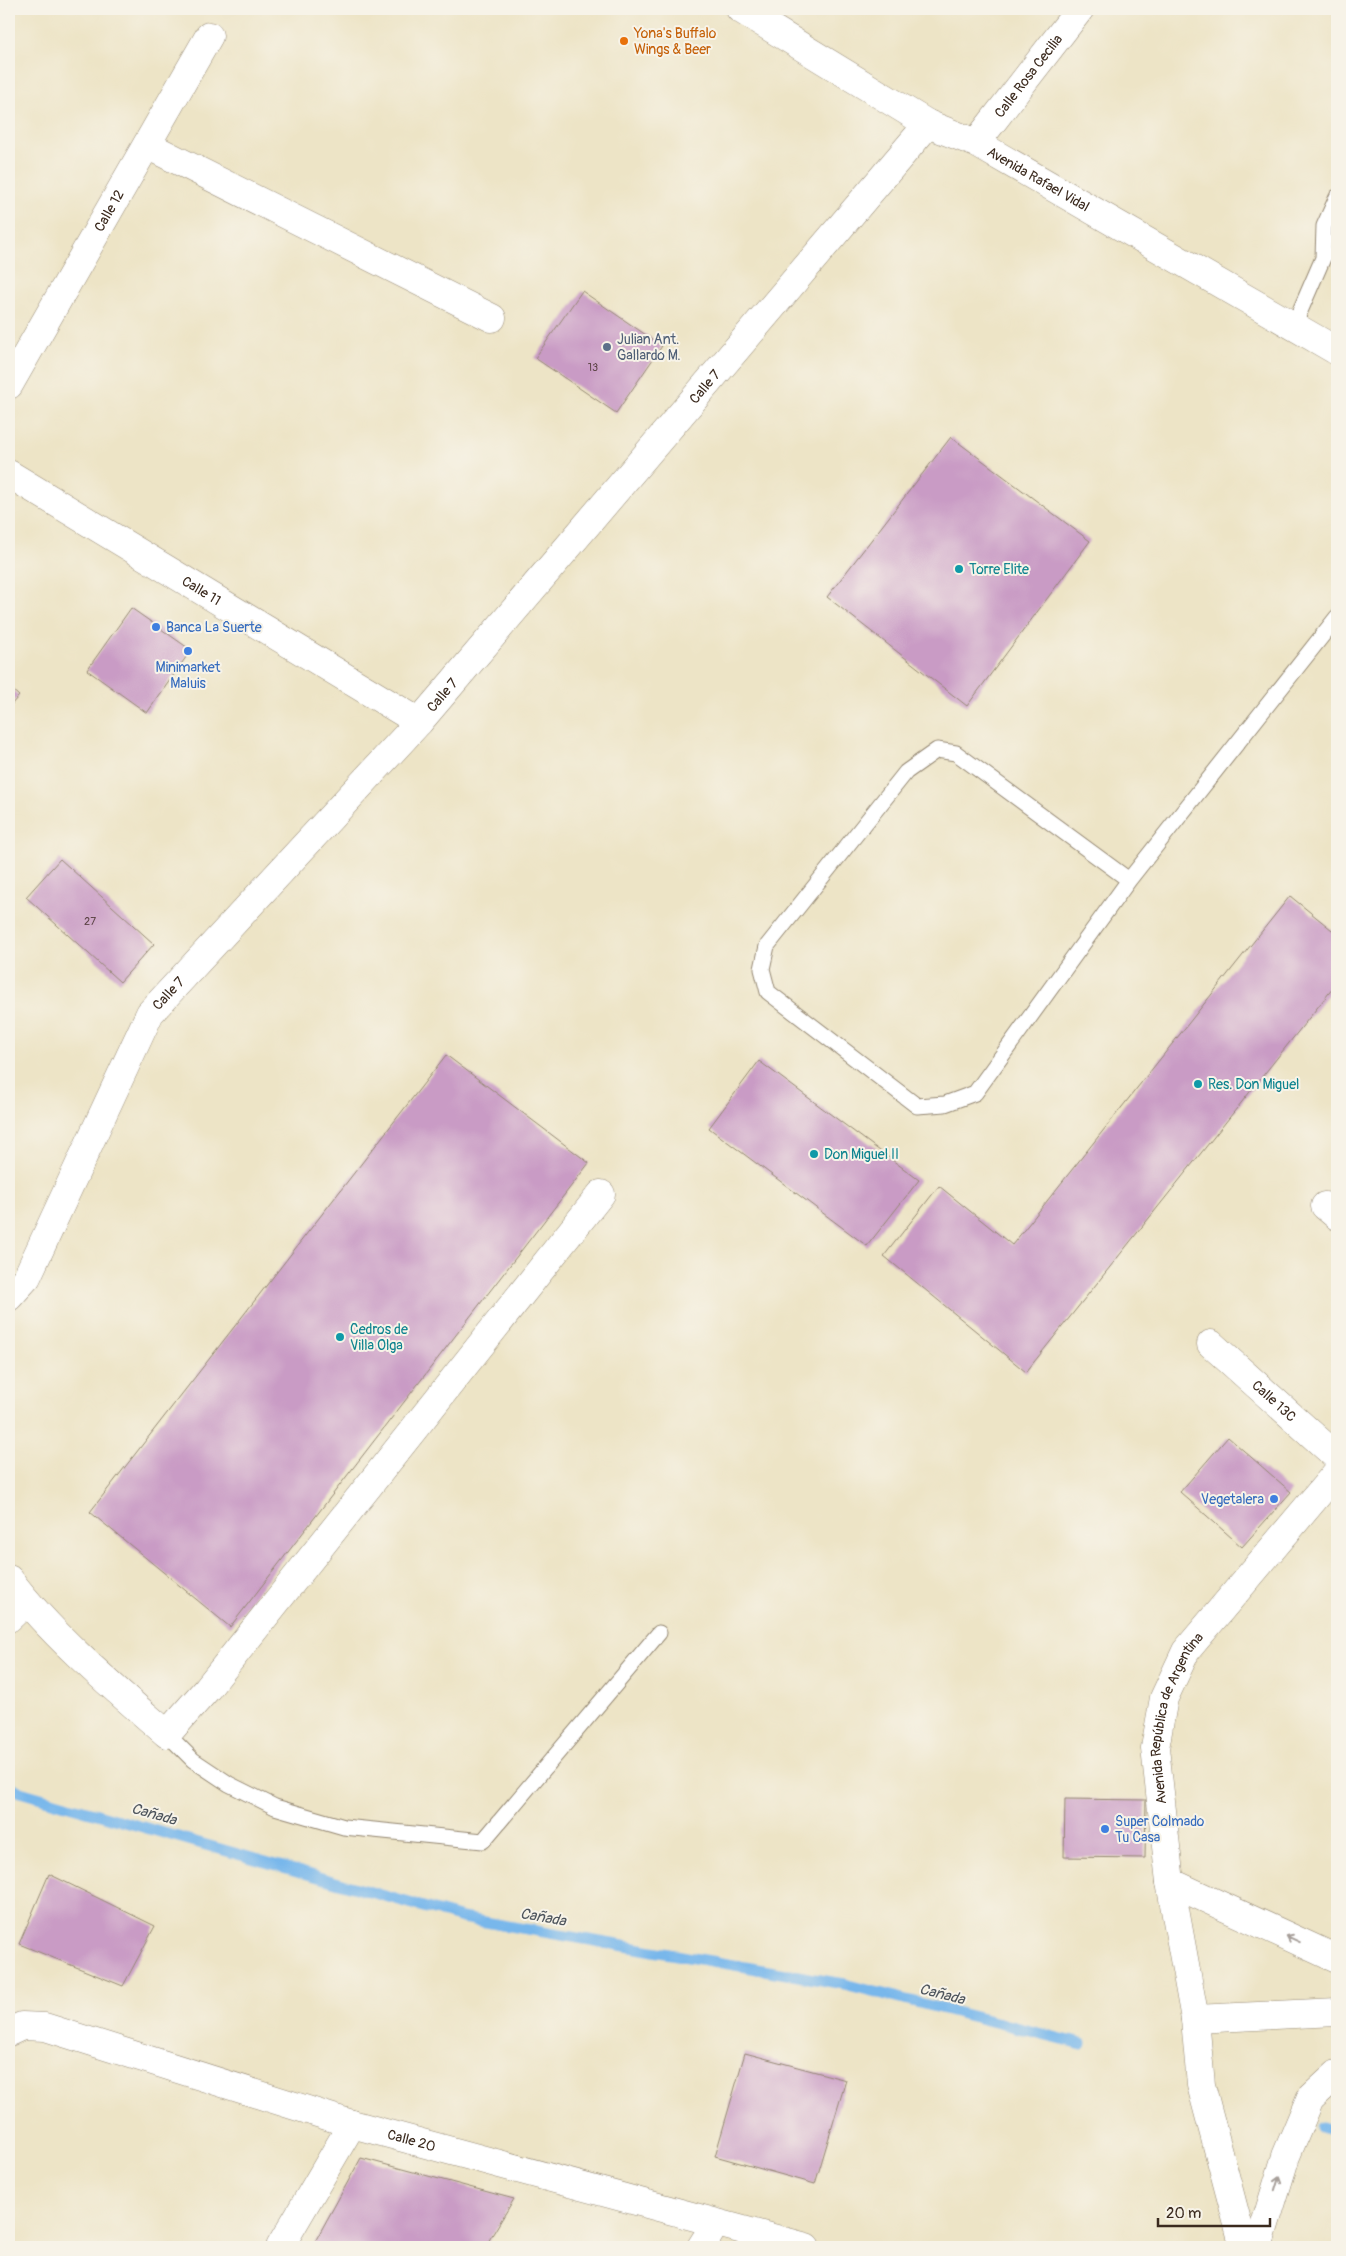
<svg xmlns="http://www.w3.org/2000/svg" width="1346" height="2256" viewBox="0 0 1346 2256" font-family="Pangolin,sans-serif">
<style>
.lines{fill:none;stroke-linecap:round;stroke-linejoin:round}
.stream{stroke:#78b7eb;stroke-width:11}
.building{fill:#c99bc5}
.lane-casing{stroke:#948772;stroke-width:17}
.street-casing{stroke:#948772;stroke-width:29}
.secondary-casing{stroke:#948772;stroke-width:29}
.lane{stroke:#fff;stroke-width:15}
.street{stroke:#fff;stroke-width:28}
.secondary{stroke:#fff;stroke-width:28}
.oneway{stroke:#a79f9a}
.food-dot{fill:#e8710a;stroke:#f7f3e8;stroke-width:2}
.service-dot{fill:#5c6f8a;stroke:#f7f3e8;stroke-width:2}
.culture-dot{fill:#0f9aa8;stroke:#f7f3e8;stroke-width:2}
.shop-dot{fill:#3f7fe0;stroke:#f7f3e8;stroke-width:2}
.labels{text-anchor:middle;stroke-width:4;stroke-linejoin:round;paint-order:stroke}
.number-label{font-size:11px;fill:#5e4648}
.food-label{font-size:14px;fill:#c56008;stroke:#f7f3e8;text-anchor:start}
.street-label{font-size:14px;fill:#3b2a1e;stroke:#f7f3e8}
.service-label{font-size:14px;fill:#4e5e75;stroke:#f7f3e8;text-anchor:start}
.culture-label{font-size:14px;fill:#0d838f;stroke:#f7f3e8;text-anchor:start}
.shop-label{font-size:14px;fill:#366cbe;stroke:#f7f3e8;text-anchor:start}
.water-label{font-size:15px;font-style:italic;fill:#4d545c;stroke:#f7f3e8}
</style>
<rect width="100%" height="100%" fill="#f7f3e8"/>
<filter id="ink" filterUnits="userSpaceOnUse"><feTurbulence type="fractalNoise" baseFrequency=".02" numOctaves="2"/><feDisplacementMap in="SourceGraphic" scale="10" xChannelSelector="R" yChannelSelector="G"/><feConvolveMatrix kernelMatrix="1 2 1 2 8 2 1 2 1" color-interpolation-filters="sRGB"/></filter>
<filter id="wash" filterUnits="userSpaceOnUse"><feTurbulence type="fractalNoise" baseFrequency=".0096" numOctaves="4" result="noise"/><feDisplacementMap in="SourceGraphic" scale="20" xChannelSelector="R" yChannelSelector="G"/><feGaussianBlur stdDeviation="1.12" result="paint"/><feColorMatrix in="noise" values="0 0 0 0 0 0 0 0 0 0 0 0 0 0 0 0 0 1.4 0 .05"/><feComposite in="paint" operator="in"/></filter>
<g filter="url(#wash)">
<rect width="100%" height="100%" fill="#ede4c6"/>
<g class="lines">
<g class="stream">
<path d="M9 1785 20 1792 462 1918 844 1984 1082 2044"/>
<path d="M1322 2127 1337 2132"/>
</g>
</g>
<g id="blocks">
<g class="building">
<path d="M582 291 662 346 616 413 535 358Z"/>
<path d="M951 437 1090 541 967 706 827 597Z"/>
<path d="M131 608 191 650 147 713 87 670Z"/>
<path d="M9 687 19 696 9 707Z"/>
<path d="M60 859 154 944 120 982 26 897Z"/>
<path d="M1290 896 1337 934V983L1026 1372 884 1256 939 1186 1012 1245Z"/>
<path d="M446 1055 589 1163 230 1627 90 1512Z"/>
<path d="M759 1061 919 1180 867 1246 709 1128Z"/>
<path d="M1228 1437 1291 1492 1242 1547 1180 1492Z"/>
<path d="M1065 1799 1146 1800 1145 1858 1064 1857Z"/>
<path d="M49 1874 155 1926 123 1986 19 1944Z"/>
<path d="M745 2053 846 2080 815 2184 715 2156Z"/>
<path d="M361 2158 514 2199 485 2247H312Z"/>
</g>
</g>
</g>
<g filter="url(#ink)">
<use href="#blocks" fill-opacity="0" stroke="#948772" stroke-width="1"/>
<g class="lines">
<g class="lane-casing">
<g id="lane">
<path d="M1294 325 1323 258 1324 226 1337 197"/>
<path d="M1129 880 956 753 937 750 906 772 767 946 762 969 768 992 917 1106 945 1104 975 1093 1129 880 1337 617"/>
<path d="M167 1734 193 1760 229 1784 275 1807 344 1827 483 1841 659 1633"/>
</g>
</g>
<g class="street-casing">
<g id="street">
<path id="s1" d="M976 143 1080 9"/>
<path d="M147 145 492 318"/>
<path id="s2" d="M9 385 209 36"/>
<path id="s3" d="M9 474 419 722"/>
<path d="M1325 1206 1337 1216"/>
<path id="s4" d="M9 1297 27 1277 150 1013 419 722 928 124"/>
<path id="s5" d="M1211 1344 1337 1457"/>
<path d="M9 1579C51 1635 114 1688 167 1734L207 1689 601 1194"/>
<path d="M9 1618 26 1602"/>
<path d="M1195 2019 1337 2012"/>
<path id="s6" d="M9 2032 22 2026 45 2027 352 2124 806 2247"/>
<path d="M280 2247 352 2124"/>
<path d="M701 2247 716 2223"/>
</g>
</g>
<g class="secondary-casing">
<g id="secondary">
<path id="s7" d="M740 9 928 124 976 143 1337 351"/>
<path d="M1170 1882 1337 1959"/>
<path id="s8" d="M1244 2247 1201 2085 1195 2019 1170 1882 1155 1748 1164 1698 1186 1651 1337 1472"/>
<path d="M1258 2247 1286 2156 1310 2099 1337 2074"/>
</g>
</g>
<use href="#lane" class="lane"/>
<use href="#street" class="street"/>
<use href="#secondary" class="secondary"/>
</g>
<defs><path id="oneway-shaft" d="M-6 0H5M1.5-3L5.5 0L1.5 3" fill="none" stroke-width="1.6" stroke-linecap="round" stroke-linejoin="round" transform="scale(1.25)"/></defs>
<g class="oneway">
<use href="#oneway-shaft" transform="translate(1293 1939) rotate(-155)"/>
<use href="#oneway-shaft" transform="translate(1277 2184) rotate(-73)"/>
</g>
</g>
<circle class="food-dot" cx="624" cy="41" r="5"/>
<circle class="service-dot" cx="607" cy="347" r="5"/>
<g class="culture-dot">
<circle cx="959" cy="569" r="5"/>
<circle cx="1198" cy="1084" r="5"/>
<circle cx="814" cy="1154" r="5"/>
<circle cx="340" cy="1337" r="5"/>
</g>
<g class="shop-dot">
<circle cx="156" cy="627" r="5"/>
<circle cx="188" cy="651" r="5"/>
<circle cx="1274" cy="1499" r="5"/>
<circle cx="1105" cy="1829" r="5"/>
</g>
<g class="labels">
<g class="number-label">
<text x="593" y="371">13</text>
<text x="90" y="925">27</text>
</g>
<g class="food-label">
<text x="634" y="38">Yona's Buffalo<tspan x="634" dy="16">Wings &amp; Beer</tspan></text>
</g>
<g class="street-label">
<text dy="5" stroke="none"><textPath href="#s1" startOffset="85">Calle Rosa Cecilia</textPath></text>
<text dy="5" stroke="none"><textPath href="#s7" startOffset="344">Avenida Rafael Vidal</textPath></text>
<text dy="5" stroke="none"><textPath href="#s2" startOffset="201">Calle 12</textPath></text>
<text dy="5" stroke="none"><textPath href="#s4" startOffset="1155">Calle 7</textPath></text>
<text dy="5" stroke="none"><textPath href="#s3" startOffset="225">Calle 11</textPath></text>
<text dy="5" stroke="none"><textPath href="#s4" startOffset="750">Calle 7</textPath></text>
<text dy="5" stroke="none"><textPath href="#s4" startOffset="345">Calle 7</textPath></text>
<text dy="5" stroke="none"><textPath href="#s5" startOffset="85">Calle 13C</textPath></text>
<text dy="5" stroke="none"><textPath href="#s8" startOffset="542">Avenida República de Argentina</textPath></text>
<text dy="5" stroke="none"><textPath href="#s6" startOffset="421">Calle 20</textPath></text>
</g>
<g class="service-label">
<text x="617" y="344">Julian Ant.<tspan x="617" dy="16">Gallardo M.</tspan></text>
</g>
<g class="culture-label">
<text x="969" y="574">Torre Elite</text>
<text x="1208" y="1089">Res. Don Miguel</text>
<text x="824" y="1159">Don Miguel II</text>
<text x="350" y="1334">Cedros de<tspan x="350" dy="16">Villa Olga</tspan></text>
</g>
<g class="shop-label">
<text x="166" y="632">Banca La Suerte</text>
<text x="188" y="672" text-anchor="middle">Minimarket<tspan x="188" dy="16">Maluis</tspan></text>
<text x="1264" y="1504" text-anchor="end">Vegetalera</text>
<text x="1115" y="1826">Super Colmado<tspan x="1115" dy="16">Tu Casa</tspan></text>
</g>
<g class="water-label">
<text transform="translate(154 1814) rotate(16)" y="5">Cañada</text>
<text transform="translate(543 1917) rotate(10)" y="5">Cañada</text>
<text transform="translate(942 1994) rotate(14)" y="5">Cañada</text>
</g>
</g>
<rect width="1346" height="2256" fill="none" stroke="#f7f3e8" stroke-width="30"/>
<path d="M1158 2218v8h112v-8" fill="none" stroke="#3b2a1e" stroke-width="2.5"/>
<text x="1166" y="2218" font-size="15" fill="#3b2a1e" stroke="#f7f3e8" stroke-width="4" paint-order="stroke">20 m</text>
</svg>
